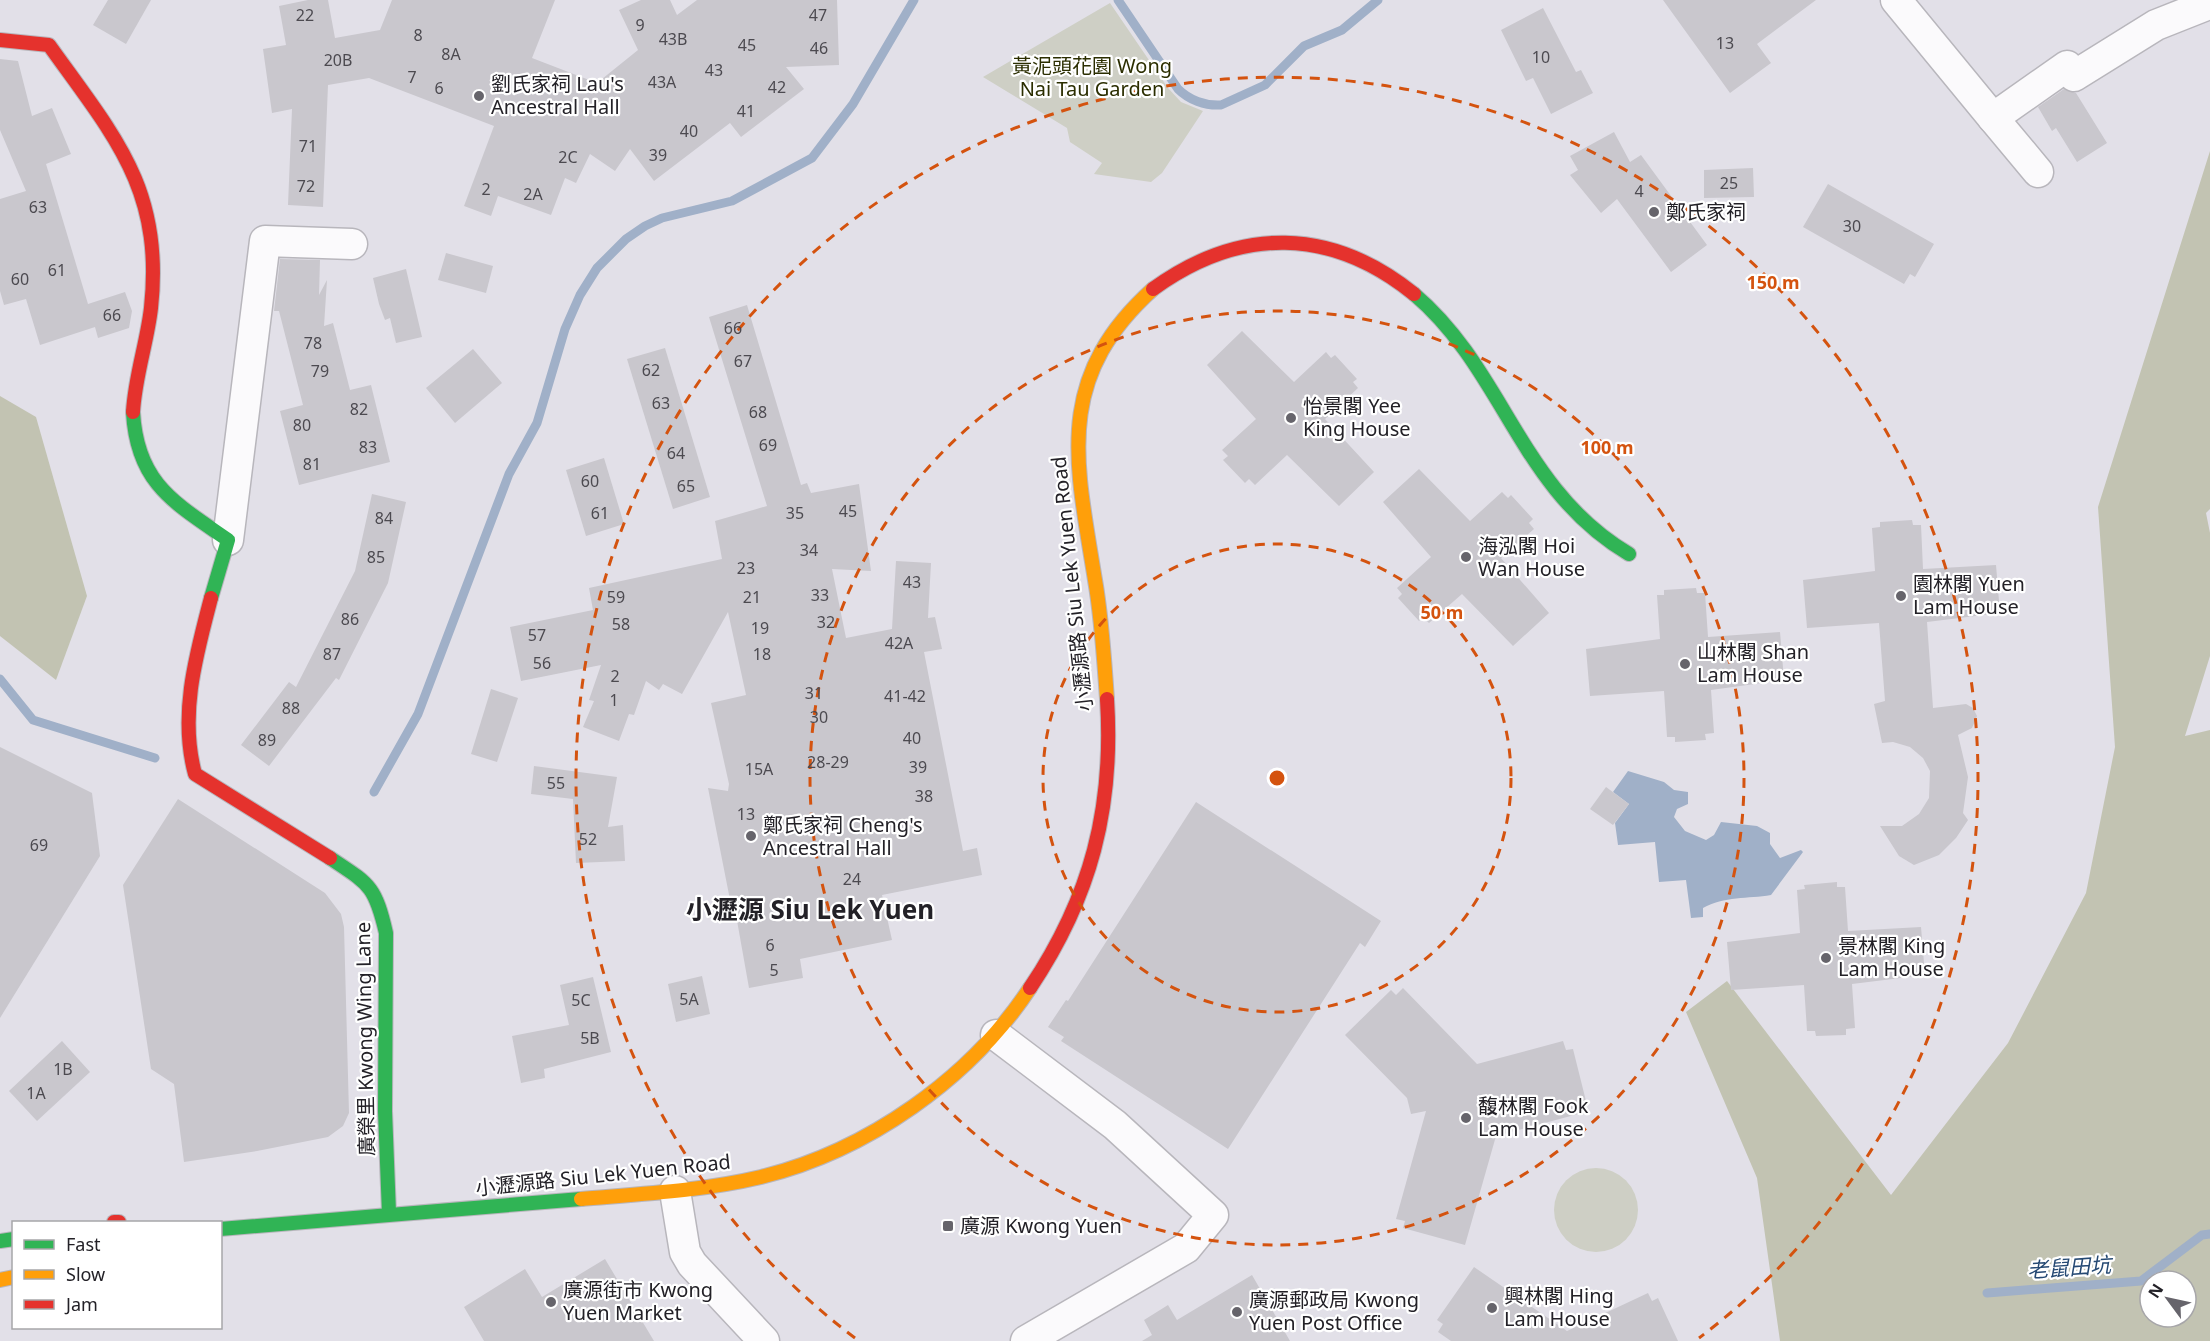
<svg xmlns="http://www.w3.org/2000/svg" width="2210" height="1341" viewBox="0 0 2210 1341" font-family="'Noto Sans','Noto Sans TC',sans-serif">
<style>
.green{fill:#cecfc5}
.forest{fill:#c2c3b2;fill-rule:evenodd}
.water{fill:#a0b0c8}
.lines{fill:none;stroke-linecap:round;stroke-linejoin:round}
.stream{stroke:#a0b0c8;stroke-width:9}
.building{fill:#c9c7cd}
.street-casing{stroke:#b8b6bc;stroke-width:33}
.fast-casing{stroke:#b8b6bc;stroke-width:16}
.slow-casing{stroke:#b8b6bc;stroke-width:16}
.jam-casing{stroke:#b8b6bc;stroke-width:16}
.street{stroke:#fbfafc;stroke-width:30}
.fast{stroke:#30b455;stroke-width:14}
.slow{stroke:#ff9f0a;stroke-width:14}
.jam{stroke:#e5322d;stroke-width:14}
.ring{fill:none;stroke:#d4530f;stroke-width:3;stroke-dasharray:10 8}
.poi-dot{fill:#66646b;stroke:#fff;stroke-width:2}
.labels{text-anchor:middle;stroke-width:4.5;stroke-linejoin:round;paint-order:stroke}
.number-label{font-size:16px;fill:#4c4a50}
.park-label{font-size:20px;fill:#2b2e00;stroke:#fff}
.poi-label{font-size:20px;fill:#232127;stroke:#fff;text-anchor:start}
.street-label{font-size:20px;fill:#232127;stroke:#fff}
.water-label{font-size:21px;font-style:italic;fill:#254973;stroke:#fff}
.district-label{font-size:26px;font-weight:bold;fill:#232127;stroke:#fff}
.centre{fill:#d4530f;stroke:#fff;stroke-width:3}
.ring-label{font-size:18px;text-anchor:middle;font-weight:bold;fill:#d4530f;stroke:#fff;stroke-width:4.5;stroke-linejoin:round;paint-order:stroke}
</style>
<rect width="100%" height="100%" fill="#e2e0e8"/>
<g class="green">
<path d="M1110 3 1168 88 1181 102 1203 111 1162 173 1151 182 1094 174 1102 163 1070 142 1067 128 983 77Z"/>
<circle cx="1596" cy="1210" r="42"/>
</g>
<g class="forest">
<path d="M2210 151V509L2206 513 2210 533V656L2185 736 2210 730V1341H1780L1757 1178 1686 1012 1727 981 1891 1195 2008 1043 2086 893 2115 747 2098 507ZM2150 1281H2186V1317H2150Z"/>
<path d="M0 396 36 417 87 596 56 680 0 636Z"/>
</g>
<path class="water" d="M1628 771 1664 782 1674 790 1688 792V804L1677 809 1674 817 1685 831 1706 840 1714 835 1721 822 1757 826 1770 833V844L1780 858 1801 850 1803 852 1771 895C1748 899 1724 896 1703 908V917L1691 918 1686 880 1659 882 1655 842 1618 845 1615 823 1629 804 1613 792Z"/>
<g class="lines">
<g class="stream">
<path d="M1118 0 1178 89C1189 100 1205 106 1221 105L1265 85 1304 46 1342 30 1378 0"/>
<path d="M0 679 33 720 155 758"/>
<path d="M374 792 418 714 509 474 537 423 565 329 580 295 597 268 626 239 645 226 662 218 732 201 812 158 853 104 914 0"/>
<path d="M1987 1293 2141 1281 2202 1235 2210 1234"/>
</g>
</g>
<g class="building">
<path d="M108 0H151L126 44 93 25Z"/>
<path d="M308 0H328L335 38 380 30 392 0H555L532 58 597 83 638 50 619 10 641 0H670L677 15 697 0H837L839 65 786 67 804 89 741 137 730 123 654 181 630 149 615 171 590 154 576 183 565 178 551 215 498 196 491 216 464 206 494 126 369 78 328 85 323 207 288 205 292 109 272 113 263 49 286 45 279 6Z"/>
<path d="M1663 0H1816L1757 44 1771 63 1730 93Z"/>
<path d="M1543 8 1576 72 1581 70 1593 93 1551 114 1533 78 1526 81 1501 30Z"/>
<path d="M0 59 18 61 32 116 52 108 71 154 46 164 88 304 125 292 132 311 129 328 98 338 95 327 40 345 26 299 4 305 0 291V199L26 191 0 130Z"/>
<path d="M2064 89 2076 93 2107 143 2077 162 2056 128 2052 131 2038 107Z"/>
<path d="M1614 132 1630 162 1641 155 1707 245 1671 272 1617 199 1601 213 1570 175 1578 170 1570 156Z"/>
<path d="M1753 168 1754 197 1704 198V170Z"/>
<path d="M1828 184 1934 244 1915 277 1910 274 1904 284 1803 227Z"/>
<path d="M446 253 493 266 486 293 438 280Z"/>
<path d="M280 259 320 260 319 295 327 280 324 326 333 323 350 390 371 385 390 462 299 485 280 411 303 405 279 311H274Z"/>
<path d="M406 269 422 337 396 343 390 318 385 320 379 304 373 278Z"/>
<path d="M747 305 801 485 807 483 811 493 859 484 871 571 832 569 846 638 892 629 896 561 931 563 928 618 935 617 942 649 924 652 963 851 977 848 982 875 882 895 892 940 800 959 803 978 749 988 736 915H733L708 788 728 791 729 784 711 703 746 695 728 612 682 694 663 684 659 690 646 681 634 715 629 714 619 741 583 727 594 701 589 700 601 665 521 681 510 627 593 610 589 588 722 559 715 521 767 506 709 317Z"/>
<path d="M1242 331 1294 382 1326 352 1331 358 1335 355 1357 379 1353 382 1358 388 1325 419 1374 472 1339 506 1287 455 1255 485 1249 479 1245 483 1223 460 1228 456 1222 450 1256 419 1207 365Z"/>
<path d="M665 348 710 497 673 509 627 359Z"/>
<path d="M473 349 502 383 455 423 426 388Z"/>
<path d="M604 458 624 524 586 536 566 470Z"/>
<path d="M1419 469 1470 521 1502 492 1508 498 1511 495 1533 519 1529 523 1534 529 1501 558 1549 613 1513 646 1462 594 1429 623 1423 617 1419 621 1398 598 1402 594 1397 588 1431 557 1383 502Z"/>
<path d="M372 494 406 502 388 583 339 680 336 678 269 766 241 745 289 682 296 687 355 571Z"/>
<path d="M1912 520 1913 525H1921L1923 569 1996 565 2000 613 1927 622 1933 708 1966 704 1973 708 1977 716 1972 728 1958 735 1968 777 1963 813 1968 820 1956 838 1939 855 1914 865 1899 856 1880 826H1902L1919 814 1929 798 1930 771 1923 758 1910 747 1893 742 1882 743 1874 704 1885 701 1879 623 1807 628 1803 580 1875 571 1872 528 1880 527V522Z"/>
<path d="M1696 588 1697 593H1705L1708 637 1780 632 1784 680 1711 690 1714 733 1705 734 1706 740 1675 742V737H1667L1664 691 1590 696 1586 649 1660 639 1657 595H1664V590Z"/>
<path d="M491 689 518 698 497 762 471 754Z"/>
<path d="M0 747 92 793 100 856 0 1018Z"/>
<path d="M534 766 617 777 608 827 623 825 625 861 576 863 573 799 531 794Z"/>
<path d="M1606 787 1629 804 1613 825 1590 809Z"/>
<path d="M178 799 325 893 341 914 344 927 349 1113 343 1126 328 1137 257 1151 184 1162 174 1084 151 1069 123 885Z"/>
<path d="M1196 802 1381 921 1365 947 1360 943 1228 1149 1061 1041 1064 1037 1048 1027 1066 1000 1068 1001Z"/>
<path d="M1837 882V887H1845L1848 931 1921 927 1925 975 1852 984 1855 1028 1846 1029V1035L1816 1036 1815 1031H1807L1804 985 1731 990 1727 942 1800 933 1797 890 1805 889 1804 885Z"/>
<path d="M702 976 710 1014 676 1022 668 984Z"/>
<path d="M593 977 611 1052 544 1069 545 1078 521 1083 512 1036 569 1025 560 985Z"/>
<path d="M1403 988 1477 1064 1563 1041 1566 1050 1573 1049 1586 1101 1579 1103 1582 1113 1496 1136 1465 1245 1403 1228 1405 1221 1396 1219 1426 1111 1411 1114 1407 1098 1345 1035 1391 990 1396 995Z"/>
<path d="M62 1041 90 1072 37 1121 9 1091Z"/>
<path d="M605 1259 654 1341H484L464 1307 525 1269 542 1297Z"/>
<path d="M1474 1267 1567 1331 1648 1293 1652 1301 1658 1298 1678 1341H1451L1438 1332 1443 1324 1437 1320Z"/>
<path d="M1252 1275 1290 1341H1142L1152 1335 1144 1320 1168 1305 1177 1320Z"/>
</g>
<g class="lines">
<g class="street-casing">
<g id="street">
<path d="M1896 0 1993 118 2067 66 2074 76 2156 25 2204 6"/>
<path d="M1993 118 2038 172"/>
<path d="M228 540 265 241 352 244"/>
<path d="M996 1035 1115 1125 1213 1215 1186 1248 1026 1341"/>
<path d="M675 1191 685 1252 692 1264 764 1341"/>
</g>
</g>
<g class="fast-casing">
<g id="fast">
<path d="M1414 294C1505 371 1519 489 1629 554"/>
<path d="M133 412C137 484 175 503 228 540L211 598"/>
<path d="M330 858C369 884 375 885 386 933L385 1111 389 1213"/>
<path d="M220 1229 581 1199"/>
<path d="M0 1241 14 1239"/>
</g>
</g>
<g class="slow-casing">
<g id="slow">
<path d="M1107 699C1104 659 1102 620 1095 580 1076 462 1053 379 1153 289"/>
<path d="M581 1199C641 1194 702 1191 761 1177 867 1151 970 1079 1030 988"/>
<path d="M0 1280 14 1277"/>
</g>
</g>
<g class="jam-casing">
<g id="jam">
<path d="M0 40 49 45C114 136 164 189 151 308 147 343 135 376 133 412"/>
<path d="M1153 289C1240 226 1331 227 1414 294"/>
<path d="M211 598C196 655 179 715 195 774L330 858"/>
<path d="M1030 988C1091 897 1114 808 1107 699"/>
<path d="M114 1222H119"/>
</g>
</g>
<use href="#street" class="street"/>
<use href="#fast" class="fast"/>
<use href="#slow" class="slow"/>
<use href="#jam" class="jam"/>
</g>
<g class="ring">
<circle cx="1277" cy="778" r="234"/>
<circle cx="1277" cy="778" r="467"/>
<path d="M855 1338A701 701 0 1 1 1699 1338"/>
</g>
<g class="poi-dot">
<circle cx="479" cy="96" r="6"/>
<circle cx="1654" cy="212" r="6"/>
<circle cx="1291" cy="418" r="6"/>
<circle cx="1466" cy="557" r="6"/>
<circle cx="1901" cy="596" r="6"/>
<circle cx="1685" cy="664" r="6"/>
<circle cx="751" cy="836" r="6"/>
<circle cx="1826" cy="958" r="6"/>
<circle cx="1466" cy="1118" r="6"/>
<rect x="942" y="1220" width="12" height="12" rx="3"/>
<circle cx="551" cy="1302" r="6"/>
<circle cx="1492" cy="1308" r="6"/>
<circle cx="1237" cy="1312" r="6"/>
</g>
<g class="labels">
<g class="number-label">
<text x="305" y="21">22</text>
<text x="818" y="21">47</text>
<text x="640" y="31">9</text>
<text x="418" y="41">8</text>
<text x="673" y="45">43B</text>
<text x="1725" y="49">13</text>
<text x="747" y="51">45</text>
<text x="819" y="54">46</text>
<text x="451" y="60">8A</text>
<text x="1541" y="63">10</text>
<text x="338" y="66">20B</text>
<text x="714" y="76">43</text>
<text x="412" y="83">7</text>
<text x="662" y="88">43A</text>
<text x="777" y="93">42</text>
<text x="439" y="94">6</text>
<text x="746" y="117">41</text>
<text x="689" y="137">40</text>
<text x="308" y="152">71</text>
<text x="658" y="161">39</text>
<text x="568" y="163">2C</text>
<text x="1729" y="189">25</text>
<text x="306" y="192">72</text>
<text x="486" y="195">2</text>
<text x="1639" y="197">4</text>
<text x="533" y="200">2A</text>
<text x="38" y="213">63</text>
<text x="1852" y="232">30</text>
<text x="57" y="276">61</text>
<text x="20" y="285">60</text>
<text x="112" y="321">66</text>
<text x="733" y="334">66</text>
<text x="313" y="349">78</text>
<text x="743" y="367">67</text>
<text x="651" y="376">62</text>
<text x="320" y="377">79</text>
<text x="661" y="409">63</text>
<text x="359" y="415">82</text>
<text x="758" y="418">68</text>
<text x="302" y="431">80</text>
<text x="768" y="451">69</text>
<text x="368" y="453">83</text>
<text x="676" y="459">64</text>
<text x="312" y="470">81</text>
<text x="590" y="487">60</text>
<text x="686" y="492">65</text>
<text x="848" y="517">45</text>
<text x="600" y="519">61</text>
<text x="795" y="519">35</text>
<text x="384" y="524">84</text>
<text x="809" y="556">34</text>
<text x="376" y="563">85</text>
<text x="746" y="574">23</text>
<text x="912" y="588">43</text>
<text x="820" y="601">33</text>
<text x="616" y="603">59</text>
<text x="752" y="603">21</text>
<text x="350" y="625">86</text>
<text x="826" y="628">32</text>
<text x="621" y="630">58</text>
<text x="760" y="634">19</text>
<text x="537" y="641">57</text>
<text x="899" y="649">42A</text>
<text x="332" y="660">87</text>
<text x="762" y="660">18</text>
<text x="542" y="669">56</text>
<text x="615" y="682">2</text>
<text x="814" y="699">31</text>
<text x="905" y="702">41-42</text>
<text x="614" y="706">1</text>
<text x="291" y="714">88</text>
<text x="819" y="723">30</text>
<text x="912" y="744">40</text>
<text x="267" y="746">89</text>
<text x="828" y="768">28-29</text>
<text x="918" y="773">39</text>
<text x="759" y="775">15A</text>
<text x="556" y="789">55</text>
<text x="924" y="802">38</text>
<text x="746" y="820">13</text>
<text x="588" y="845">52</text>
<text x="39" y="851">69</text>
<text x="852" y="885">24</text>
<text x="770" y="951">6</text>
<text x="774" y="976">5</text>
<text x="689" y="1005">5A</text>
<text x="581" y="1006">5C</text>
<text x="590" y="1044">5B</text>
<text x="63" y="1075">1B</text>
<text x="36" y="1099">1A</text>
</g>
<g class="park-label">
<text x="1092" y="73">黃泥頭花園 Wong<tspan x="1092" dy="23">Nai Tau Garden</tspan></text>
</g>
<g class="poi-label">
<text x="491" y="91">劉氏家祠 Lau's<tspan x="491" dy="23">Ancestral Hall</tspan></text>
<text x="1666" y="219">鄭氏家祠</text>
<text x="1303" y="413">怡景閣 Yee<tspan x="1303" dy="23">King House</tspan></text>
<text x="1478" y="553">海泓閣 Hoi<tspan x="1478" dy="23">Wan House</tspan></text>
<text x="1913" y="591">園林閣 Yuen<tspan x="1913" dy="23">Lam House</tspan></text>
<text x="1697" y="659">山林閣 Shan<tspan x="1697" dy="23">Lam House</tspan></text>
<text x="763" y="832">鄭氏家祠 Cheng's<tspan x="763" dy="23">Ancestral Hall</tspan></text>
<text x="1838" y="953">景林閣 King<tspan x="1838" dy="23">Lam House</tspan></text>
<text x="1478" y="1113">馥林閣 Fook<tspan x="1478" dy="23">Lam House</tspan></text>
<text x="960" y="1233">廣源 Kwong Yuen</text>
<text x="563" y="1297">廣源街市 Kwong<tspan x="563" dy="23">Yuen Market</tspan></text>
<text x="1504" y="1303">興林閣 Hing<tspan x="1504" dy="23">Lam House</tspan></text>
<text x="1249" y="1307">廣源郵政局 Kwong<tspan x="1249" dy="23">Yuen Post Office</tspan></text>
</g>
<g class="street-label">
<text transform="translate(1072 584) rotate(-96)" y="7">小瀝源路 Siu Lek Yuen Road</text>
<text transform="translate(365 1039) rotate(-91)" y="7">廣榮里 Kwong Wing Lane</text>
<text transform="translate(603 1175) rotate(-6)" y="7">小瀝源路 Siu Lek Yuen Road</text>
</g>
<g class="water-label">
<text transform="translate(2069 1268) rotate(-4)" y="7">老鼠田坑</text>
</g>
<g class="district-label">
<text x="810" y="919">小瀝源 Siu Lek Yuen</text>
</g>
</g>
<circle cx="1277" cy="778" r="9" class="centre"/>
<g class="ring-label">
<text x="1773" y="289">150 m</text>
<text x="1607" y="454">100 m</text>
<text x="1442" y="619">50 m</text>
</g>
<rect x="12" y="1221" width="210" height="108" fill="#ffffff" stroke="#a7a6a9" stroke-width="1.5"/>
<rect x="24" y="1240" width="30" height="9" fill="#30b455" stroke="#a7a6a9" stroke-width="1.5"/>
<text x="66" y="1251" font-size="18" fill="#232127">Fast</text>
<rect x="24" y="1270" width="30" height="9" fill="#ff9f0a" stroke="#a7a6a9" stroke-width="1.5"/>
<text x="66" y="1281" font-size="18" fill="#232127">Slow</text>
<rect x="24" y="1300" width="30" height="9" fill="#e5322d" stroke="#a7a6a9" stroke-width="1.5"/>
<text x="66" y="1311" font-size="18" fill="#232127">Jam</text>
<g transform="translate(2168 1299) rotate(303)"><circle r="28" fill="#ffffff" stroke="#a7a6a9" stroke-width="1.5"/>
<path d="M0-4.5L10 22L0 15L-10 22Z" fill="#66646b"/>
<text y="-9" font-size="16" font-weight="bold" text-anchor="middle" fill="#232127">N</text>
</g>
</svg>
